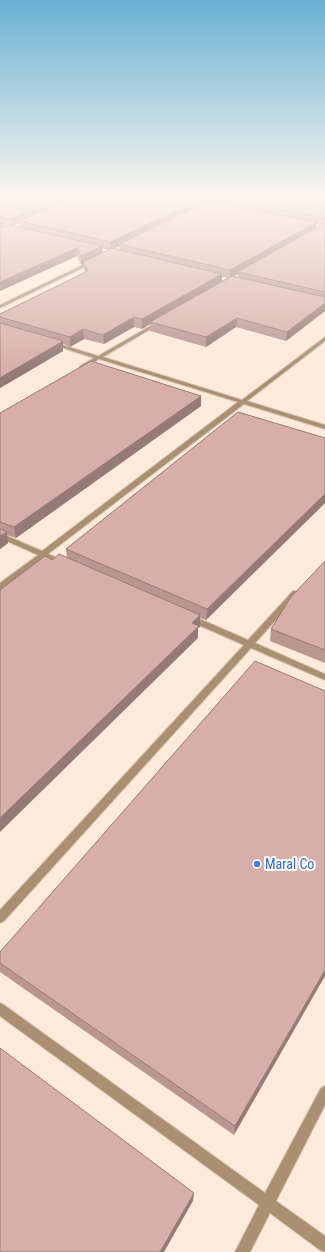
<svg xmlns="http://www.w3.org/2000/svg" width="325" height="1252" viewBox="0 0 325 1252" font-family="'Roboto Condensed',sans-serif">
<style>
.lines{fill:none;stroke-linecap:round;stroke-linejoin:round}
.lane-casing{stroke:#d8c7b8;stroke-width:2}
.lane{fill:#aa8f71;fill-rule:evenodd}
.wall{fill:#b99692;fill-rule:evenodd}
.shaded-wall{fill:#967a77}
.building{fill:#d7aeaa;stroke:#967a77}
.shop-dot{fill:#3f7fe0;stroke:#fff;stroke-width:1.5}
.labels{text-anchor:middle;stroke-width:4;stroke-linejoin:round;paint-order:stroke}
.near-shop-label{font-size:14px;fill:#366cbe;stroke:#fff;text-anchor:start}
</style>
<rect width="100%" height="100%" fill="#fceada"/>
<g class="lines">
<g class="lane-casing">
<g id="lane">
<path d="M91 261 95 262 0 308V305Z"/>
<path d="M157 322 161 323 103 357 242 400 325 337V341L247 401 325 425V429L244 404 48 554 65 561 66 563 65 565H59L44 557 3 589H0V583L38 555 0 538V533L42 551 238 402 99 359 84 368H80V366L94 358 51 344 56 343 98 356Z"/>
<path d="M293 591H296L300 593 255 643 325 674V680L251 648 4 921 0 923V910L244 645 187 620 186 618 187 616H193L248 640Z"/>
<path d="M0 1003 4 1005 265 1193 321 1088 325 1086V1105L276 1201 325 1236V1252L320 1250 270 1213 250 1252H235L259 1205 0 1016Z"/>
</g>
</g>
<use href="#lane" class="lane"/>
</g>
<g class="wall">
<path d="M0 195H325V311L286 341 236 327 206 347 150 331V324L142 329 134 327 104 344 84 339 70 347 63 344V351L0 388V314L85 272 84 270V264L81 265 77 256 0 291ZM218 199V202L213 201ZM200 202 205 203 200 206ZM19 223 20 227 13 225ZM316 224 322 225 316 228ZM119 246V250L114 249 117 247ZM102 248 109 250 102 253ZM238 274V277L233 276ZM222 277 228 278 222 281Z"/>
<path d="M201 406 16 538 7 535 8 543 0 549V413Z"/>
<path d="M325 438V503L206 620 200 618V627L198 628V638L52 560 67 558 66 549Z"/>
<path d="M325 561V663L270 641 271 629Z"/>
<path d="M325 691 234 1135 0 972V952Z"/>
</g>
<g class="shaded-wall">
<path d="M67 195H85L19 221V223L10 226 9 219Z"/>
<path d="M209 195H229L218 198V199L207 203V196Z"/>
<path d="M201 199 200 207 119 244V246L111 250V242Z"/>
<path d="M325 217V225H323L324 218Z"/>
<path d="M2 222 3 230 0 232V223Z"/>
<path d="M317 222 316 230 238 272V274L230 278V270Z"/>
<path d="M102 246 103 254 83 262 84 264 81 265V256Z"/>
<path d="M77 248V256L0 291V282Z"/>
<path d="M222 274V283L150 322V324L142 329V319Z"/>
<path d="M325 303V311L286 341 287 332Z"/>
<path d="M134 317V327L104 344 103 335Z"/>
<path d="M237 318 236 327 206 347V337Z"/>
<path d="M83 329 84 339 70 347V337Z"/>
<path d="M63 341V351L0 388V378Z"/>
<path d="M201 396V406L16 538 14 527Z"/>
<path d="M325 494V503L206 620 207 609Z"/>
<path d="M7 532 8 543 0 549V536Z"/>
<path d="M200 615V627L198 628V638L0 832V818Z"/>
<path d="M325 970V976L234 1135 235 1126Z"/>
<path d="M194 1193 193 1201 164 1252H160Z"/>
</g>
<g class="building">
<path d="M0 195H67L9 219 0 217Z"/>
<path d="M81 195H181L201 199 111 242 19 221Z"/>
<path d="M223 195H325V217L324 218 218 198Z"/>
<path d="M210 201 317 222 230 270 119 244Z"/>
<path d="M325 223V292L238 272Z"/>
<path d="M10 225 102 246 81 256 77 248 0 282V228Z"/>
<path d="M112 248 222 274 142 319 134 317 103 335 83 329 70 337 0 317V314L88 271 83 262Z"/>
<path d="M232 276 325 297V303L287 332 237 318 206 337 150 322Z"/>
<path d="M0 323 63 341 0 378Z"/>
<path d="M91 361 201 396 14 527 0 522V413Z"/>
<path d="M238 412 325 438V494L207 609 66 549Z"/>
<path d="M0 529 7 532 0 536Z"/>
<path d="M59 554 200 615 192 623 199 626 0 818V590L45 556 52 560Z"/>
<path d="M325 561V650L271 629 291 597Z"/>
<path d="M255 661 325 691V970L235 1126 0 963V952Z"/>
<path d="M0 1048 194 1193 160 1252H0Z"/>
</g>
<linearGradient id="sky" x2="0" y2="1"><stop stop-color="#67b1d4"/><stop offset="0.53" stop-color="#fef6ee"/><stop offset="1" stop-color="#fef6ee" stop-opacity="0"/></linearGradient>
<rect width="325" height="371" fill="url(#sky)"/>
<circle class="shop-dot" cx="257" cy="864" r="4"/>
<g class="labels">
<g class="near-shop-label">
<text x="265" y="869">Maral Co</text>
</g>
</g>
</svg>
